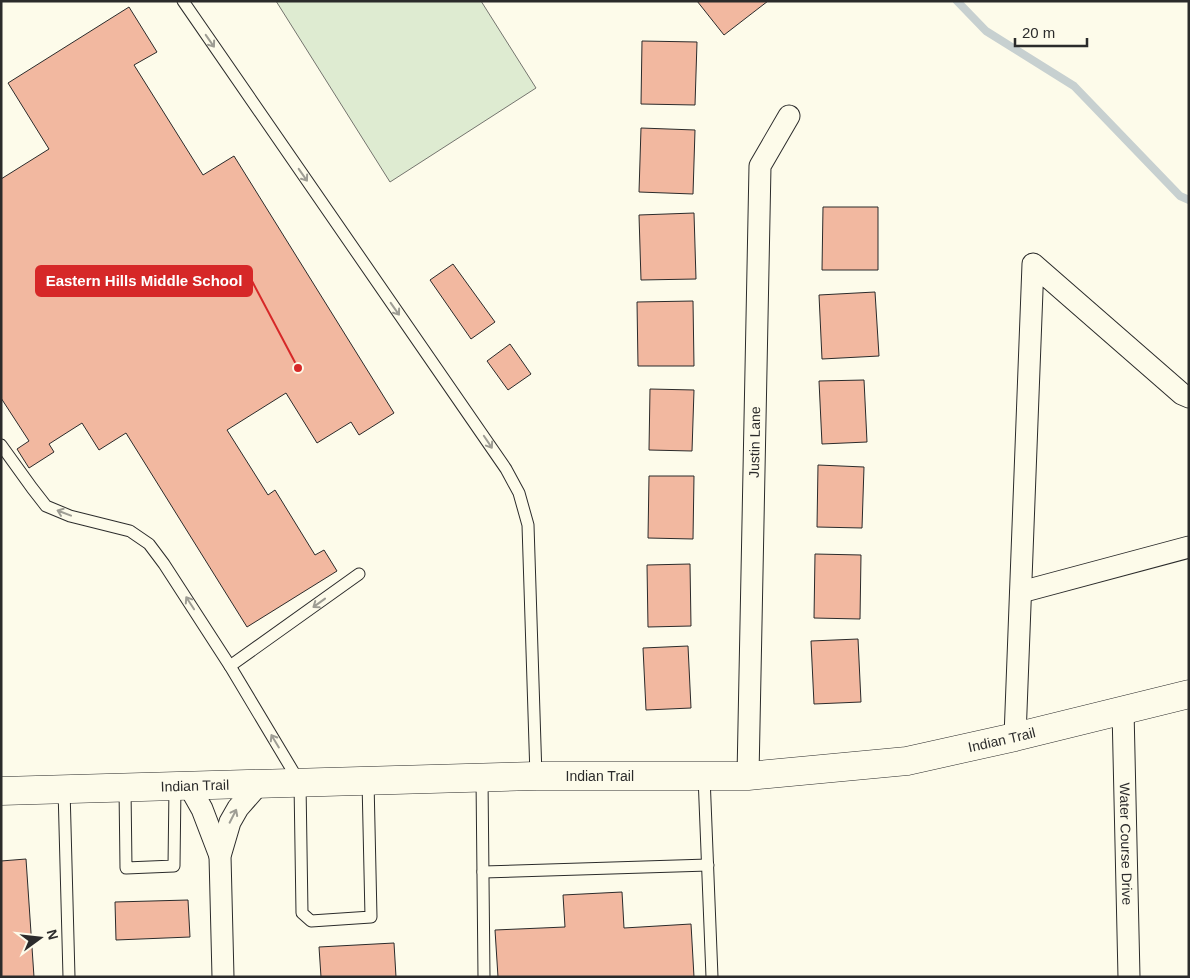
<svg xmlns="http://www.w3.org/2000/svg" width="1190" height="978" viewBox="0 0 1190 978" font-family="Arial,sans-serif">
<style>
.green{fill:#deebd1;stroke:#74746e}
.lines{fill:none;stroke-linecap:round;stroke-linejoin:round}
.stream{stroke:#c7d0d0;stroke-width:8}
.building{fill:#f2b8a0;stroke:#2b2b2b}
.service-casing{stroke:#2b2b2b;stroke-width:13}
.minor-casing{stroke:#2b2b2b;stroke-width:23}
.tertiary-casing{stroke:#2b2b2b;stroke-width:29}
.service{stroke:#fdfbea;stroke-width:11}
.minor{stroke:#fdfbea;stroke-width:21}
.tertiary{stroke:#fdfbea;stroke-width:28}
.oneway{stroke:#9e9d94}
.labels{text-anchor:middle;stroke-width:4;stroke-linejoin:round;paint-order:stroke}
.street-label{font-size:14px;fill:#2b2b2b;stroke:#fdfbea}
.leader{fill:none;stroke:#d62828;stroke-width:2}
.callout-dot{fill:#d62828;stroke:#fdfbea;stroke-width:2}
.callout{fill:#d62828;stroke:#d62828;stroke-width:2}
.callout-label{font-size:15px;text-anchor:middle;font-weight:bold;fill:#fff}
</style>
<rect width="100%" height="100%" fill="#fdfbea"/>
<path class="green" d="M276 1H481L536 88 390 182Z"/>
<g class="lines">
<path class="stream" d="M957 1 986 31 1074 86 1180 196 1189 200"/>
</g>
<g class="building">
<path d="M697 1H768L724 35Z"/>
<path d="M129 7 157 52 134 65 203 175 234 156 394 413 359 435 351 422 317 443 286 393 227 430 268 495 275 490 315 555 324 550 337 571 247 627 126 433 99 450 82 423 49 444 54 452 29 468 17 449 29 441 1 398V179L49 149 8 83Z"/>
<path d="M642 41 697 42 695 105 641 104Z"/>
<path d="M641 128 695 130 693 194 639 192Z"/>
<path d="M823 207H878V270H822Z"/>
<path d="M694 213 696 279 641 280 639 215Z"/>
<path d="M453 264 495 322 471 339 430 280Z"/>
<path d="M875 292 879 356 822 359 819 295Z"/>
<path d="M693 301 694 366H638L637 302Z"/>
<path d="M510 344 531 374 508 390 487 361Z"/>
<path d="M864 380 867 442 822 444 819 381Z"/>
<path d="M650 389 694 390 692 451 649 450Z"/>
<path d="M818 465 864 467 862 528 817 527Z"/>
<path d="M649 476H694L693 539 648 538Z"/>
<path d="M815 554 861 555 860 619 814 618Z"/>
<path d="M690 564 691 626 648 627 647 565Z"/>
<path d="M858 639 861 702 814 704 811 641Z"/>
<path d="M688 646 691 708 646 710 643 648Z"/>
<path d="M26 859 34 977H1V861Z"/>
<path d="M622 892 624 928 691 924 694 977H498L495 930 565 927 563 895Z"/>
<path d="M188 900 190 937 116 940 115 902Z"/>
<path d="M394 943 396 977H321L319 947Z"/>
</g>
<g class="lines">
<g class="service-casing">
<g id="service">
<path d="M183 1 506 469 519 493 528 525 536 776"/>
<path d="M1 445 32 488 46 506 70 516 130 531 149 544 164 564 230 666 300 783 302 913 311 921 371 917 368 781"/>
<path d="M230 666 359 574"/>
<path d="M704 776 712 977"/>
<path d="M482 778 484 977"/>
<path d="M125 788 126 868 174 866 175 786"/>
<path d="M64 789 69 977"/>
<path d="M483 872 708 865"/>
</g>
</g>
<g class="minor-casing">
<g id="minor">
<path d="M1021 592 1189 547"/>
<path id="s1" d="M1123 710 1129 977"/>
<path d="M1015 737 1033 264 1182 394 1189 397"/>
<path id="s2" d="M748 776 760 166 789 116"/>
<path d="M189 786 202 809 220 856"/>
<path d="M223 977 220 856 230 822 238 808 259 784"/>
</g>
</g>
<g class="tertiary-casing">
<g id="tertiary">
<path id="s3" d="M1 791 536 776H748L907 761 1015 737 1189 694"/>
</g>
</g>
<use href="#service" class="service"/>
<use href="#minor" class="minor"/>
<use href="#tertiary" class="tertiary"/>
</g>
<defs><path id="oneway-shaft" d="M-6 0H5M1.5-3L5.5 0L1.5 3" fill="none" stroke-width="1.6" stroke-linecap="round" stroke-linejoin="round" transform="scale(1.25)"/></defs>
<g class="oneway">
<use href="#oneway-shaft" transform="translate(210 41) rotate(55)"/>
<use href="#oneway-shaft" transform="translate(303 175) rotate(55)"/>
<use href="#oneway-shaft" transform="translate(395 309) rotate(55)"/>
<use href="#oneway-shaft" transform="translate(488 442) rotate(56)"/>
<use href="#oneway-shaft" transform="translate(64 513) rotate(-159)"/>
<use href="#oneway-shaft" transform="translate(190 603) rotate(-123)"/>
<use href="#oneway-shaft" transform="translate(319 603) rotate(144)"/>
<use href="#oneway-shaft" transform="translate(275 741) rotate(-121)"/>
<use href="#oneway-shaft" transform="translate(233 816) rotate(-63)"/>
</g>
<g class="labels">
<g class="street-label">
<text dy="5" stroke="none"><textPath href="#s2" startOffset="334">Justin Lane</textPath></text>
<text dy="5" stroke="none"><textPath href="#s3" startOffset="1004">Indian Trail</textPath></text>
<text dy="5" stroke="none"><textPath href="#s3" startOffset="599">Indian Trail</textPath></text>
<text dy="5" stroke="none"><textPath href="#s3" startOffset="194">Indian Trail</textPath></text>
<text dy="5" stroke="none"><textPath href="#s1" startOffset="134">Water Course Drive</textPath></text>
</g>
</g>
<path class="leader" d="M298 368L252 281"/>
<circle class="callout-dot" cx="298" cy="368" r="5"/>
<rect class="callout" x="36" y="266" width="216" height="30" rx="5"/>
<g class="callout-label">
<text x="144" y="286">Eastern Hills Middle School</text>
</g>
<rect width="1190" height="978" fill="none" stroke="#2b2b2b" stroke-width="5"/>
<g transform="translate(40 938) rotate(75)" stroke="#fdfbea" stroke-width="4" paint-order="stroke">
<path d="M0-4L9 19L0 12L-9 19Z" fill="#2b2b2b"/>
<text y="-8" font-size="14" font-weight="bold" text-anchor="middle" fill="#2b2b2b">N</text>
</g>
<path d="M1015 38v8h72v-8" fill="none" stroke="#2b2b2b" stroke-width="2.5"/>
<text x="1022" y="38" font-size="15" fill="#2b2b2b" stroke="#fdfbea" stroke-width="4" paint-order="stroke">20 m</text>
</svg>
